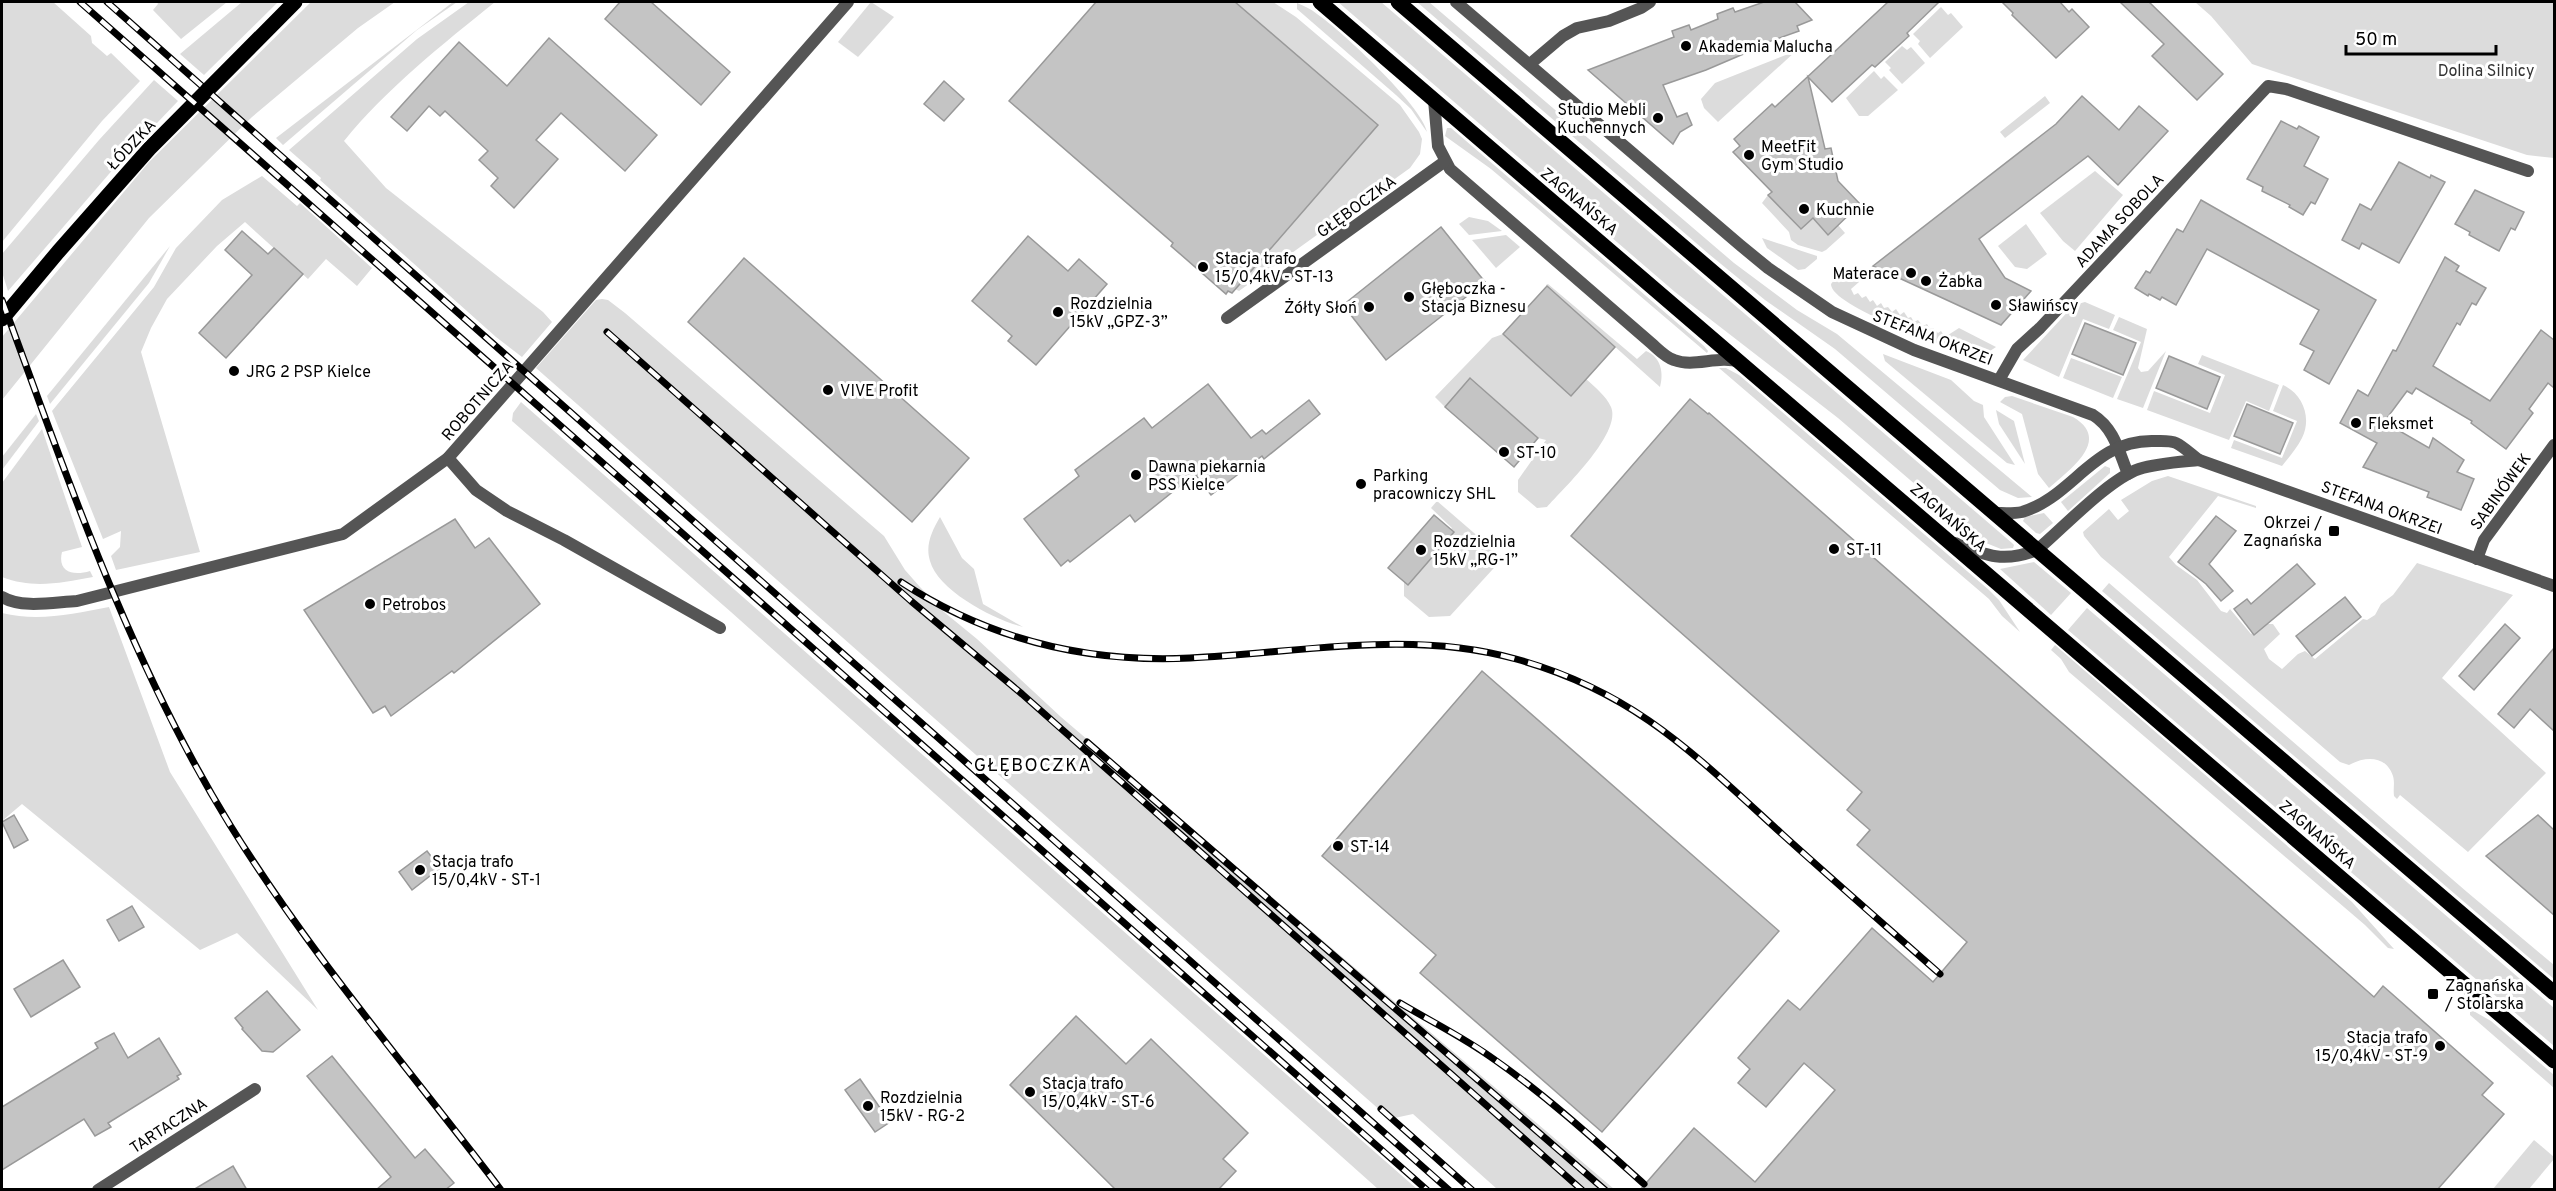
<svg xmlns="http://www.w3.org/2000/svg" width="2556" height="1191" viewBox="0 0 2556 1191" font-family="Overpass,sans-serif">
<style>
.green{fill:#dcdcdc}
.building{fill:#c4c4c4;stroke:#999;stroke-width:1.5}
.lines{fill:none;stroke-linecap:round;stroke-linejoin:round}
.minor{stroke:#555;stroke-width:12}
.tertiary{stroke:#555;stroke-width:12}
.primary{stroke:#000;stroke-width:15}
.rail-casing{stroke:#000;stroke-width:7}
.rail{stroke:#fff;stroke-width:4.5;stroke-dasharray:14;stroke-linecap:butt}
.poi-dot{fill:#000;stroke:#fff;stroke-width:2}
.labels{text-anchor:middle;stroke-width:6;stroke-linejoin:round;paint-order:stroke}
.poi-label{font-size:16px;fill:#000;stroke:#fff;text-anchor:start}
.park-label{font-size:16px;fill:#333;stroke:#fff}
.street-label{font-size:16px;fill:#000;stroke:#fff}
.neighbourhood-label{font-size:18px;letter-spacing:1.5px;fill:#000;stroke:#fff}
</style>
<rect width="100%" height="100%" fill="#fff"/>
<g class="green">
<path d="M2 2H53L91 36 92 43 107 56 111 53 140 81 102 121 2 242Z"/>
<path d="M157 2H156H227L181 39 153 10 158 4Z"/>
<path d="M242 2H278L204 75 180 54Z"/>
<path d="M311 2H395L358 28 252 117 149 218 2 400V337L149 162Z"/>
<path d="M453 2H457L417 30 283 145 276 138Z"/>
<path d="M469 2H495C444 43 385 90 344 141L386 188 543 312 552 322 522 357 496 337 320 180 321 178 289 150 417 39Z"/>
<path d="M871 2 894 17 858 57 838 42Z"/>
<path d="M1235 2H1273L1296 17 1400 105 1419 132 1422 139 1420 154 1410 168 1239 291 1235 289 1378 125Z"/>
<path d="M1338 2H1381L2012 543 2014 545 2013 548 2001 549 1981 541 1838 418 1675 292Z"/>
<path d="M1417 2H1429L1734 263 1797 310 1837 334 2032 497 2018 498 2000 490 1835 349 1765 300 1710 255Z"/>
<path d="M2195 2H2554V158L2527 155 2252 64 2211 16Z"/>
<path d="M1297 3C1304 6 1311 9 1317 14 1341 30 1423 107 1427 132L1411 109 1396 95 1297 9Z"/>
<path d="M1941 7 1948 15 1951 13 1963 27 1930 58 1918 44 1920 41 1913 34Z"/>
<path d="M1902 46 1907 50 1911 47 1925 63 1902 84 1889 70 1891 68 1885 62Z"/>
<path d="M1796 51 1718 122 1704 108 1701 99 1715 83Z"/>
<path d="M1874 71 1881 79 1884 76 1898 90 1868 116H1859L1846 98Z"/>
<path d="M154 80 178 101 115 167 8 291 2 272V254L99 140Z"/>
<path d="M2045 96 2050 103 2005 138 2000 132Z"/>
<path d="M1447 128H1451L1704 346 1708 351 1707 353 1491 169 1445 136Z"/>
<path d="M2095 171 2123 195 2075 251 2063 241 2040 213Z"/>
<path d="M262 176 297 206 300 203 372 268 357 286 326 259 308 279 245 222 217 246 167 299 151 328 141 352 200 552 116 570 111 556 120 547 121 531 103 539 52 411 154 287 176 248 222 200Z"/>
<path d="M1768 195 1800 229 1813 218 1827 234 1838 225 1845 233 1826 250 1822 252 1798 245 1791 240 1789 232 1762 203Z"/>
<path d="M1469 217 1488 221 1502 231 1469 235 1459 224Z"/>
<path d="M2026 224 2047 254 2027 269 2015 267 1998 246Z"/>
<path d="M1506 235 1520 247 1496 268 1472 240Z"/>
<path d="M1762 238 1817 256V259L1805 269 1798 270 1767 248Z"/>
<path d="M170 246 149 283 50 404 47 396Z"/>
<path d="M1839 267C1849 266 1853 276 1859 282L1851 289 1854 295 1858 293 1862 298 1866 296 1870 302 1873 300 1877 306 1881 303 1884 308 1888 307 1892 312 1896 309 1900 315 1904 312 1908 318 1911 317 1914 322 1918 320 1923 326 1927 324 1930 329 1933 328 1938 333 1941 331 1945 337 1959 328 1996 347 1984 355H1973C1951 349 1830 306 1831 284L1835 279 1831 274Z"/>
<path d="M1548 284 1637 359 1646 351C1661 357 1664 373 1660 387L1546 285Z"/>
<path d="M602 299 608 300 625 313 884 536 905 570 920 587 944 612 977 639 1061 717 1614 1189H1497L1413 1114 1390 1119 536 368 596 300Z"/>
<path d="M2085 302 2115 315 2109 329 2083 319 2059 377 2023 360 2074 305Z"/>
<path d="M2119 317 2147 329 2138 368 2141 372 2148 371 2166 351 2143 408 2117 399 2141 342 2113 330Z"/>
<path d="M1503 334 1571 395 1586 379C1595 387 1606 396 1611 407 1622 433 1564 488 1547 507L1537 508 1518 492V480L1546 440 1538 438 1471 378 1445 407 1435 397 1492 338Z"/>
<path d="M1883 354 1951 380 1974 401 1983 405 1984 417 2015 465 2007 463 1885 361Z"/>
<path d="M2202 355 2279 385 2269 411 2246 401 2229 440 2147 410 2154 391 2210 413 2225 375 2198 364Z"/>
<path d="M2071 358 2122 377 2113 398 2063 378Z"/>
<path d="M1719 368H1726L1739 375 1989 590 1999 600 2020 632 2002 616 1989 599Z"/>
<path d="M2283 385C2303 394 2312 418 2302 438 2297 448 2289 457 2282 466L2231 448 2234 440 2282 458 2297 421 2273 411Z"/>
<path d="M2012 396 2073 417C2113 440 2068 471 2049 488L2038 474 2022 414 2000 402 2005 397Z"/>
<path d="M521 402 1417 1189H1378L731 612 512 421 513 413Z"/>
<path d="M1996 410 2014 421 2025 464 1999 424Z"/>
<path d="M36 414 39 421 2 470V457Z"/>
<path d="M42 429 82 547 62 552C57 573 74 576 90 571L93 577C60 583 33 589 2 577V483Z"/>
<path d="M2105 466 2110 468V473L2068 511 2061 502Z"/>
<path d="M2168 476 2256 506V508L2218 496 2169 557 2176 565 2197 580 2221 611 2227 613 2230 609 2251 634 2266 624H2273L2280 634 2264 649 2269 659 2282 669 2298 654 2305 651 2315 659 2363 619 2367 620 2375 615 2381 604 2393 595 2417 563 2513 595 2442 678 2546 773 2468 852 2400 795 2397 799 2394 796C2393 789 2395 783 2393 776 2386 755 2365 756 2349 765L2340 762 2120 573 2101 557 2084 536 2083 532 2109 509 2118 520 2129 511 2121 500 2152 481Z"/>
<path d="M1437 501 1503 558 1450 616 1429 617 1404 596V582L1452 528 1431 508Z"/>
<path d="M2044 513 2053 523 2040 534 2036 533 2023 521 2025 517Z"/>
<path d="M940 517 962 558 974 569 983 604 1023 627C995 620 938 591 930 561 925 545 932 531 940 517Z"/>
<path d="M2034 562 2071 593 2051 615 2000 569Z"/>
<path d="M2109 583 2467 892 2554 965V979L2102 591Z"/>
<path d="M109 607 170 772 318 1010 237 933 200 950 22 804 2 821V613C38 622 73 614 109 607Z"/>
<path d="M2087 608 2554 1008V1046L2068 630Z"/>
<path d="M2055 645 2352 902 2394 949 2388 948 2365 925 2069 672 2061 659 2051 650Z"/>
<path d="M2470 1009 2491 1021 2554 1075V1088L2470 1015Z"/>
<path d="M2534 1140 2554 1157V1159L2529 1189H2493Z"/>
</g>
<g class="building">
<path d="M620 2H651L730 72 701 105 605 19Z"/>
<path d="M1096 2H1235L1378 125 1232 293 1228 291 1226 294 1171 246 1173 243 1009 101Z"/>
<path d="M1764 2H1795L1812 20 1797 26 1799 31 1754 47 1755 49 1706 70 1663 85 1677 117 1687 113 1692 125 1680 132 1673 144 1588 70 1674 37 1672 31 1689 25 1691 30 1718 19 1717 14 1733 8 1735 12Z"/>
<path d="M1888 2H1939L1907 33 1909 36 1875 67 1872 65 1832 102 1808 77 1825 149 1831 148 1838 181 1860 204 1828 235 1813 218 1801 229 1768 195 1772 192 1733 152 1740 146 1734 139 1772 104 1775 107Z"/>
<path d="M2002 2H2060L2069 12 2072 9 2089 27 2056 58 2012 15 2013 13Z"/>
<path d="M2120 2H2149L2223 74 2197 100 2152 56 2164 44Z"/>
<path d="M549 38 657 135 625 171 561 113 536 140 558 159 514 208 491 186 498 178 479 160 488 151 445 111 440 116 429 106 407 131 391 117 459 42 507 86Z"/>
<path d="M944 81 964 99 944 121 924 104Z"/>
<path d="M2082 96 2119 130 2139 106 2168 131 2118 185 2088 156 1979 239 2005 278 2031 291 2001 325 1873 266 2056 124Z"/>
<path d="M2281 121 2297 129 2299 126 2319 137 2304 166 2328 179 2315 204 2311 202 2303 215 2289 207 2290 205 2262 191 2263 187 2247 179Z"/>
<path d="M2399 162 2430 178 2431 175 2445 182 2399 263 2362 243 2359 249 2342 240 2360 204 2371 210Z"/>
<path d="M2475 190 2524 212 2515 230 2511 228 2499 251 2469 235 2470 232 2455 224Z"/>
<path d="M2201 200 2376 300 2329 384 2304 370 2314 351 2300 344 2319 310 2207 249 2176 305 2162 297 2160 300 2149 294 2148 296 2135 288 2146 271 2150 273 2177 229 2183 232Z"/>
<path d="M1441 227 1485 282 1386 360 1343 305Z"/>
<path d="M242 231 268 254 274 248 303 274 226 358 199 333 252 275 225 250Z"/>
<path d="M1028 236 1068 271 1079 259 1107 284 1036 365 1008 341 1012 336 972 301Z"/>
<path d="M2445 257 2459 266 2456 271 2486 288 2476 305 2472 303 2460 325 2457 323 2433 366 2490 401 2541 330 2554 340V388L2548 383 2529 409 2533 413 2506 449 2471 423 2472 421 2416 388 2412 394 2407 391 2384 422 2429 448 2433 438 2464 460 2457 472 2474 479 2461 510 2427 497 2429 492 2363 467 2377 443 2340 423 2358 390 2368 396 2393 350 2396 351Z"/>
<path d="M744 258 969 458 912 522 688 322Z"/>
<path d="M1547 286 1615 347 1571 396 1503 334Z"/>
<path d="M2085 323 2136 343 2123 375 2072 354Z"/>
<path d="M2169 356 2220 377 2207 409 2156 388Z"/>
<path d="M1470 378 1538 438 1514 467 1445 407Z"/>
<path d="M1208 384 1251 438 1262 430 1266 434 1309 400 1320 414 1264 459 1262 456 1211 495 1195 474 1135 522 1130 515 1070 562 1068 560 1061 566 1024 519 1079 476 1075 470 1144 418 1152 428Z"/>
<path d="M1690 399 1708 414 1709 413 2374 997 2383 986 2493 1083 2482 1095 2504 1114 2437 1190H1640L1694 1128 1755 1182 1835 1090 1804 1063 1766 1107 1738 1083 1750 1069 1738 1058 1788 1000 1800 1010 1872 928 1933 982 1967 942 1857 845 1870 830 1847 810 1862 792 1571 536Z"/>
<path d="M2247 404 2293 423 2280 454 2234 436Z"/>
<path d="M1434 515 1454 532 1408 585 1388 568Z"/>
<path d="M2216 516 2236 531 2209 564 2233 591 2221 601 2206 584 2178 562Z"/>
<path d="M455 519 475 548 489 538 540 604 454 673 452 671 391 716 385 706 373 713 304 610Z"/>
<path d="M2297 564 2315 584 2254 635 2234 609 2247 599 2251 604Z"/>
<path d="M2345 597 2361 617 2312 656 2296 636Z"/>
<path d="M2505 624 2520 638 2474 690 2459 676Z"/>
<path d="M2554 648V731L2530 709 2514 728 2498 714Z"/>
<path d="M1482 671 1779 931 1602 1132 1420 973 1436 955 1322 856Z"/>
<path d="M14 815 28 840 14 848 2 822Z"/>
<path d="M2538 815 2554 830V915L2486 856Z"/>
<path d="M427 851 440 868 412 890 399 872Z"/>
<path d="M132 906 144 927 119 941 107 920Z"/>
<path d="M63 960 80 987 31 1017 14 989Z"/>
<path d="M267 991 300 1030 273 1052 262 1051 242 1029 243 1028 235 1018Z"/>
<path d="M1076 1016 1126 1064 1151 1039 1248 1133 1223 1159 1236 1171 1218 1190H1116L1010 1085Z"/>
<path d="M114 1033 128 1058 159 1038 181 1074 177 1076 179 1079 108 1123 111 1127 95 1136 84 1119 2 1170V1107L98 1048 95 1043Z"/>
<path d="M332 1056 415 1158 425 1149 454 1183 445 1190H376L391 1177 307 1076Z"/>
<path d="M860 1079 890 1122 875 1132 845 1090Z"/>
<path d="M233 1166 247 1190H193Z"/>
</g>
<g class="lines">
<g class="minor">
<path d="M1456 2 1740 245 1768 268 1832 312 1914 350 2093 415C2114 428 2119 452 2128 474"/>
<path d="M1530 64 1563 36 1577 28 1609 21 1641 8 1650 2"/>
<path d="M1434 100 1438 146 1450 169 1651 343C1658 349 1665 357 1674 360 1694 368 1718 355 1740 362"/>
<path d="M1227 318 1444 162"/>
<path d="M1999 380 2017 349 2040 328 2268 86 2286 89 2528 171"/>
<path d="M448 458 476 490 507 511 564 540 720 628"/>
<path d="M2477 559 2484 540 2554 445"/>
<path d="M98 1190 255 1089"/>
</g>
<g class="tertiary">
<path d="M1994 513C2003 513 2013 514 2022 512 2073 497 2093 440 2153 441 2160 441 2170 440 2176 443 2184 447 2191 454 2199 460L2554 586"/>
<path d="M1955 543C1987 556 2004 563 2037 550 2063 528 2109 479 2139 469 2158 463 2179 462 2199 460"/>
<path d="M2 597C22 609 55 602 77 601L343 534 448 458 848 2"/>
</g>
<g class="primary">
<path d="M1320 2 2554 1061"/>
<path d="M1398 2 2554 993"/>
<path d="M2 319 58 252 149 149 295 2"/>
</g>
<g class="rail-casing">
<g id="rail">
<path d="M80 2 1427 1190"/>
<path d="M107 2 1449 1190"/>
<path d="M2 300C68 479 129 661 230 825 310 954 409 1069 501 1190"/>
<path d="M607 332 911 601 1022 694 1582 1190"/>
<path d="M901 582C988 639 1086 663 1190 658 1299 653 1409 629 1516 659 1635 692 1694 754 1782 834 1834 881 1887 927 1940 974"/>
<path d="M1087 742 1605 1190"/>
<path d="M1400 1003C1432 1022 1465 1038 1495 1060 1548 1097 1596 1141 1644 1184"/>
<path d="M1381 1109 1472 1190"/>
</g>
</g>
<use href="#rail" class="rail"/>
</g>
<g class="poi-dot">
<circle cx="1686" cy="46" r="6"/>
<circle cx="1658" cy="118" r="6"/>
<circle cx="1749" cy="155" r="6"/>
<circle cx="1804" cy="209" r="6"/>
<circle cx="1203" cy="267" r="6"/>
<circle cx="1911" cy="273" r="6"/>
<circle cx="1926" cy="281" r="6"/>
<circle cx="1409" cy="297" r="6"/>
<circle cx="1996" cy="305" r="6"/>
<circle cx="1369" cy="307" r="6"/>
<circle cx="1058" cy="312" r="6"/>
<circle cx="234" cy="371" r="6"/>
<circle cx="828" cy="390" r="6"/>
<circle cx="2356" cy="423" r="6"/>
<circle cx="1504" cy="452" r="6"/>
<circle cx="1136" cy="475" r="6"/>
<circle cx="1361" cy="484" r="6"/>
<rect x="2328" y="525" width="12" height="12" rx="3"/>
<circle cx="1834" cy="549" r="6"/>
<circle cx="1421" cy="550" r="6"/>
<circle cx="370" cy="604" r="6"/>
<circle cx="1338" cy="846" r="6"/>
<circle cx="420" cy="870" r="6"/>
<rect x="2427" y="988" width="12" height="12" rx="3"/>
<circle cx="2440" cy="1046" r="6"/>
<circle cx="1030" cy="1092" r="6"/>
<circle cx="868" cy="1106" r="6"/>
</g>
<g class="labels">
<g class="poi-label">
<text x="1698" y="52">Akademia Malucha</text>
<text x="1646" y="115" text-anchor="end">Studio Mebli<tspan x="1646" dy="18">Kuchennych</tspan></text>
<text x="1761" y="152">MeetFit<tspan x="1761" dy="18">Gym Studio</tspan></text>
<text x="1816" y="215">Kuchnie</text>
<text x="1215" y="264">Stacja trafo<tspan x="1215" dy="18">15/0,4kV - ST-13</tspan></text>
<text x="1899" y="279" text-anchor="end">Materace</text>
<text x="1938" y="287">Żabka</text>
<text x="1421" y="294">Głęboczka -<tspan x="1421" dy="18">Stacja Biznesu</tspan></text>
<text x="1070" y="309">Rozdzielnia<tspan x="1070" dy="18">15kV „GPZ-3”</tspan></text>
<text x="2008" y="311">Sławińscy</text>
<text x="1357" y="313" text-anchor="end">Żółty Słoń</text>
<text x="246" y="377">JRG 2 PSP Kielce</text>
<text x="840" y="396">VIVE Profit</text>
<text x="2368" y="429">Fleksmet</text>
<text x="1516" y="458">ST-10</text>
<text x="1148" y="472">Dawna piekarnia<tspan x="1148" dy="18">PSS Kielce</tspan></text>
<text x="1373" y="481">Parking<tspan x="1373" dy="18">pracowniczy SHL</tspan></text>
<text x="2322" y="528" text-anchor="end">Okrzei /<tspan x="2322" dy="18">Zagnańska</tspan></text>
<text x="1433" y="547">Rozdzielnia<tspan x="1433" dy="18">15kV „RG-1”</tspan></text>
<text x="1846" y="555">ST-11</text>
<text x="382" y="610">Petrobos</text>
<text x="1350" y="852">ST-14</text>
<text x="432" y="867">Stacja trafo<tspan x="432" dy="18">15/0,4kV - ST-1</tspan></text>
<text x="2445" y="991">Zagnańska<tspan x="2445" dy="18">/ Stolarska</tspan></text>
<text x="2428" y="1043" text-anchor="end">Stacja trafo<tspan x="2428" dy="18">15/0,4kV - ST-9</tspan></text>
<text x="1042" y="1089">Stacja trafo<tspan x="1042" dy="18">15/0,4kV - ST-6</tspan></text>
<text x="880" y="1103">Rozdzielnia<tspan x="880" dy="18">15kV - RG-2</tspan></text>
</g>
<g class="park-label">
<text x="2486" y="76">Dolina Silnicy</text>
</g>
<g class="street-label">
<text transform="translate(131 144) rotate(-47)" y="6">ŁÓDZKA</text>
<text transform="translate(1580 201) rotate(40)" y="6">ZAGNAŃSKA</text>
<text transform="translate(1356 206) rotate(-36)" y="6">GŁĘBOCZKA</text>
<text transform="translate(2119 220) rotate(-47)" y="6">ADAMA SOBOLA</text>
<text transform="translate(1933 337) rotate(21)" y="6">STEFANA OKRZEI</text>
<text transform="translate(477 400) rotate(-49)" y="6">ROBOTNICZA</text>
<text transform="translate(2500 491) rotate(-54)" y="6">SABINÓWEK</text>
<text transform="translate(2382 507) rotate(20)" y="6">STEFANA OKRZEI</text>
<text transform="translate(1949 517) rotate(41)" y="6">ZAGNAŃSKA</text>
<text transform="translate(2318 834) rotate(41)" y="6">ZAGNAŃSKA</text>
<text transform="translate(168 1125) rotate(-33)" y="6">TARTACZNA</text>
</g>
<g class="neighbourhood-label">
<text x="1033" y="771">GŁĘBOCZKA</text>
</g>
</g>
<rect width="2556" height="1191" fill="none" stroke="#000000" stroke-width="6"/>
<path d="M2346 45v9h150v-9" fill="none" stroke="#000000" stroke-width="3"/>
<text x="2355" y="45" font-size="18" fill="#000000" stroke="#ffffff" stroke-width="4.5" paint-order="stroke">50 m</text>
</svg>
